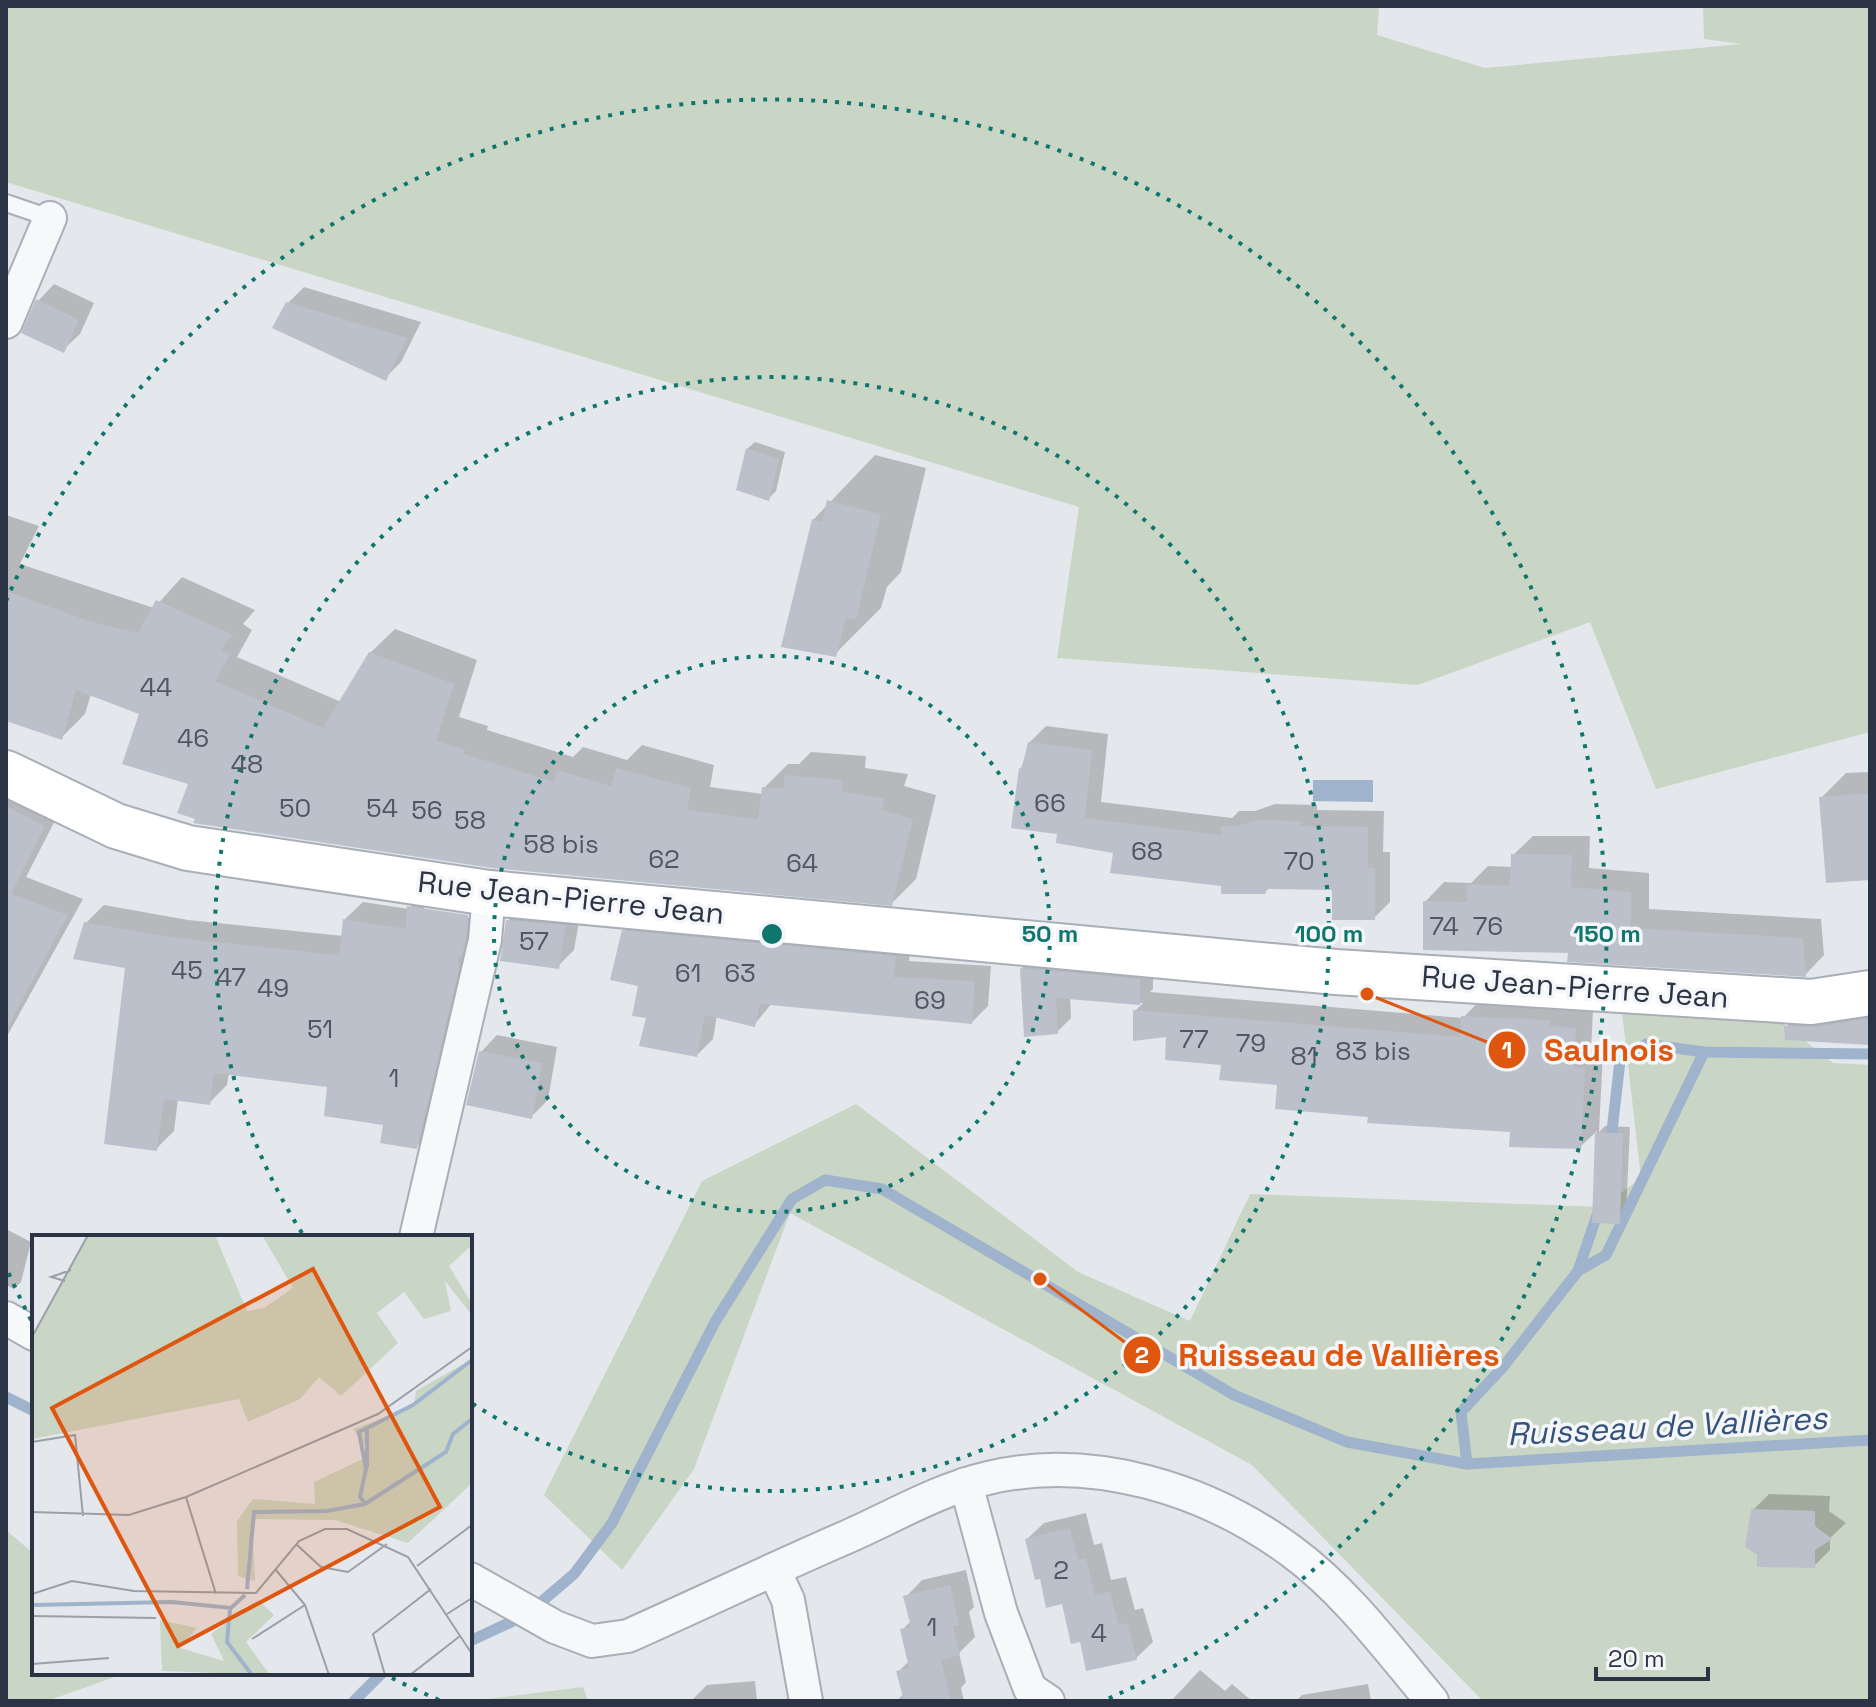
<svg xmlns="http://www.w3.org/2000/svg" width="1876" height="1707" viewBox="0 0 1876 1707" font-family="'Space Grotesk',sans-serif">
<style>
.green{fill:#c9d6c5}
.water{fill:#9fb4cc}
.shadow{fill:#0003;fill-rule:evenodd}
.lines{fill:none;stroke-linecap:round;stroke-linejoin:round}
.stream{stroke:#9fb4cc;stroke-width:11}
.building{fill:#bbc0ca}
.lane-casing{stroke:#a9aeb7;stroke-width:20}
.street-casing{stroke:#a9aeb7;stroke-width:36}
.secondary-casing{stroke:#a9aeb7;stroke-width:48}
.lane{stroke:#f7f8fa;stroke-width:16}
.street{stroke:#f7f8fa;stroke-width:32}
.secondary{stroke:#fff;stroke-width:44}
.ring{fill:none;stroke:#0f766e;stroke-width:4;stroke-dasharray:4 8}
.labels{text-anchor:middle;stroke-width:7;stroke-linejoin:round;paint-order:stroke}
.number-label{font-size:26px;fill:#4f5766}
.street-label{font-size:30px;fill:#2b3445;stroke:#f4f6f9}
.water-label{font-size:32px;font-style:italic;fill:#34527a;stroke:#f4f6f9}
.inset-river{fill:none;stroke:#9fb4cc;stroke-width:4}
.inset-road{fill:none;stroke:#9a9fa9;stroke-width:2}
.view{fill:#df570f;fill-opacity:0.15;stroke:#df570f;stroke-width:4}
.inset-edge{fill:none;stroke:#2b3445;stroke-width:4}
.centre{fill:#0f766e;stroke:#f4f6f9;stroke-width:4}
.ring-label{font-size:24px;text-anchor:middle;font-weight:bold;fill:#0f766e;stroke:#f4f6f9;stroke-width:7;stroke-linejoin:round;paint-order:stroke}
.leader{fill:none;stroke:#df570f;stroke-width:3}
.callout-dot{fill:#df570f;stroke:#f4f6f9;stroke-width:3}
.mark-label{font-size:24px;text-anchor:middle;font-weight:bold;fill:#fff}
.callout-label{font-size:32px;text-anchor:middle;font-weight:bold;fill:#df570f;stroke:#f4f6f9;stroke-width:7;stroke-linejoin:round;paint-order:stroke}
</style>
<rect width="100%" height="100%" fill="#e4e7ec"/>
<g class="green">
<path d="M6 6H1379L1377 35 1485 68 1742 44 1704 39 1703 6H1870V732L1656 789 1590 622 1418 685 1057 658 1079 507 6 182Z"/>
<path d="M1622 1012 1779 1020 1833 1063 1870 1065V1701H1483L1252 1465 790 1213 694 1469 622 1570 544 1495 702 1181 856 1104 1078 1272 1190 1321 1250 1194 1602 1207 1641 1178Z"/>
<path d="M6 1530 34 1554V1673H126L47 1701H6Z"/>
<path d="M583 1687 588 1701H472Z"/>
</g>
<path class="water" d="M1313 780H1373V802L1313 801Z"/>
<g class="shadow">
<path d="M54 284 94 303 80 334 63 350 38 301Z"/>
<path d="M304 287 421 322 401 362 385 378 288 303Z"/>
<path d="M755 442 785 452 776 491 768 499 747 449Z"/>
<path d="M875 455 926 468 901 572 887 587 881 608 835 654 813 520Z"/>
<path d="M6 515 39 526 20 564 154 608 182 577 255 610 243 624 252 630 237 657 341 702 370 653 395 629 477 660 459 717 488 726 487 730 573 757 583 747 627 760 642 745 714 765 710 787 763 794 764 788 788 764H799L811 752 866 756 865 768 908 774 904 786 936 795 916 879 892 903 191 783 142 713 91 694 85 714 61 738 6 718Z"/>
<path d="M1046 726 1108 734 1101 802 1232 818 1239 811H1255L1275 804 1317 805V810L1384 811 1383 852H1390V902L1374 918 1334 888 1270 887 1265 892 1223 885 1059 832 1021 769 1029 743Z"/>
<path d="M1870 772V878L1821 798 1846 773Z"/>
<path d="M6 793 61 809 26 877 83 899 6 1038Z"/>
<path d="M1533 836H1590L1589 868 1649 873V909L1821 919 1824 955 1805 975 1570 951 1425 902 1444 882 1471 883 1488 866 1513 867V855Z"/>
<path d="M427 889 485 898 434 1129 416 1147 330 1086 229 1073 227 1085 209 1103 178 1099 174 1131 156 1149 127 967 86 923 104 905 188 920 343 936 345 919 363 902 409 909ZM424 906 478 915V919L424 911Z"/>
<path d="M524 904 581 910 574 950 558 966 508 921Z"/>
<path d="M640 915 911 940 909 961 991 966 988 1006 972 1022 772 1003 754 1025 717 1015 713 1039 697 1055 648 1016 624 932Z"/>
<path d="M1036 955 1153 965V989L1150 992 1463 1018 1482 998 1593 1010 1591 1050 1603 1051 1599 1132 1605 1126 1630 1127 1626 1214 1619 1222 1594 1221 1597 1131 1580 1147 1512 1130 1370 1115 1279 1084 1169 1035 1135 1011 1143 1003 1070 997 1071 1018 1057 1032 1022 968Z"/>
<path d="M1870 1009V1043L1786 1027 1798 1015Z"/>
<path d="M497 1035 557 1047 548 1100 531 1117 481 1052Z"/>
<path d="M6 1229 31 1242 21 1282 14 1289 6 1285Z"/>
<path d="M1769 1494 1830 1496 1829 1511 1846 1523 1830 1538V1550L1814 1566 1759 1554 1747 1546 1753 1510Z"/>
<path d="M1086 1513 1094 1545 1102 1543 1111 1580 1126 1577 1135 1610 1143 1608 1153 1642 1136 1658 1081 1640 1063 1601 1042 1577 1027 1539 1044 1523Z"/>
<path d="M966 1570 974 1607 969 1612 975 1637 959 1653 966 1682 961 1688 964 1701H897L904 1693 899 1671 909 1661 902 1630 911 1621 906 1597 922 1580Z"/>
<path d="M1200 1670 1225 1691 1232 1684 1252 1701H1171Z"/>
<path d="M755 1681 757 1701H691L707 1685Z"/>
<path d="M1368 1684 1371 1701H1296L1302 1695Z"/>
</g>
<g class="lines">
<g class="stream">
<path d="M1610 1148 1620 1061 1646 1044 1704 1052 1870 1054"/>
<path d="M1578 1271 1606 1255 1704 1052"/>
<path d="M6 1397 34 1411"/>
<path d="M1467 1464 1461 1412 1503 1367 1578 1271 1598 1212"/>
<path d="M470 1641 526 1615 574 1574 612 1523 715 1322 792 1199 825 1180 882 1189 1234 1395 1347 1442 1467 1464 1870 1440"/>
<path d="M354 1701 382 1673"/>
</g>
</g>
<g class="building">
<path d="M36 299 79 320 64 353 21 333Z"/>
<path d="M286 302 407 338 386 381 272 328Z"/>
<path d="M746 448 779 459 769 501 736 490Z"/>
<path d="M827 500 881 514 856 620 846 618 836 657 781 647 812 519 822 522Z"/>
<path d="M6 591 89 621 138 633 156 600 233 635 221 649 230 655 215 681 323 728 369 652 454 684 436 741 465 750 464 754 554 782 557 770 611 786 616 768 691 788 687 810 758 819 762 787 783 788 785 775 843 780 842 792 885 798 882 810 913 819 892 906 492 868 193 823 195 819 177 813 188 784 122 764 139 714 76 690 62 740 6 721Z"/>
<path d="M1028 742 1092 750 1085 818 1221 835V826H1237L1258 820 1301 821V826L1368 827V867L1375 868V920H1332V890L1265 889 1266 894H1221V886L1110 873 1113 853 1056 843 1057 834 1011 828 1019 768 1022 769Z"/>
<path d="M1870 793V880L1826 883 1819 797Z"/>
<path d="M6 806 45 826 11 894 68 915 6 1030Z"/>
<path d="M1511 854 1572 855 1571 887 1631 892V928L1803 938 1806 977 1567 962 1568 953 1423 950V901L1467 902V884L1510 886Z"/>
<path d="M407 906 468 915 466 937 462 956H458L459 969 417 1149 380 1143 383 1125 324 1116 327 1087 214 1073 210 1105 164 1099 157 1151 104 1144 125 968 73 959 84 922 169 937 339 955 343 919 406 929Z"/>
<path d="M506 920 566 925 559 969 500 961Z"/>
<path d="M622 930 896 956 893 977 975 981 972 1024 760 1004 755 1027 705 1015 697 1057 639 1046 646 1018 632 1016 638 986 610 980Z"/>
<path d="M1020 968 1140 979V1005L1056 998 1058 1034 1024 1037Z"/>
<path d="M1133 1010 1460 1037 1461 1016 1550 1020V1026L1576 1028 1574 1068H1585L1581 1149 1509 1147 1510 1132 1367 1123 1368 1117 1275 1109 1277 1085 1219 1080 1221 1065 1165 1060 1166 1037 1133 1041Z"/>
<path d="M1870 1018V1045L1785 1040 1784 1026 1815 1027Z"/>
<path d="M479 1051 542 1063 532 1119 466 1105Z"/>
<path d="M1595 1133H1623L1620 1224 1592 1223Z"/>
<path d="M1751 1509 1815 1511V1526L1832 1539 1815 1550V1568L1757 1567V1555L1745 1547Z"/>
<path d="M1070 1528 1078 1560 1086 1558 1095 1595 1110 1592 1119 1625 1127 1623 1137 1660 1086 1671 1080 1642 1071 1644 1062 1604 1046 1608 1040 1579 1035 1580 1025 1539Z"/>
<path d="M950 1585 959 1625 953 1626 960 1655 941 1660 951 1701H904L896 1671 909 1668 900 1629 911 1627 903 1596Z"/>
</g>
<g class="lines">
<g class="lane-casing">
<path id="lane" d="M6 203 50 218"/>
</g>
<g class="street-casing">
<g id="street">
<path d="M6 322 50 218"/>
<path d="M416 1237 485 940 489 893"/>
<path d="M6 1318 34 1334"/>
<path d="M966 1484 1001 1613 1030 1689 1048 1701"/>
<path d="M774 1570 788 1600 806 1701"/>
<path d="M470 1579 555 1627 592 1641 628 1636C702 1603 775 1568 849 1536 894 1516 940 1489 988 1478 1092 1453 1207 1489 1291 1551 1346 1591 1389 1650 1432 1701"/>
</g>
</g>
<g class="secondary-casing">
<path id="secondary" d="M6 773 116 826 188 848 489 893 1336 972 1811 1002 1870 993"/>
</g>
<use href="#lane" class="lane"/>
<use href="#street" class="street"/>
<use href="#secondary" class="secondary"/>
</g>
<g class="ring">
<circle cx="772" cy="934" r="278"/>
<path d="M302 1233A557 557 0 1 1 473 1404"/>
<path d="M439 1700A835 835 0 0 1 386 1675M31 1320A835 835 0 0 1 6 1267M6 601A835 835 0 1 1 1105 1700"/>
</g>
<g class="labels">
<g class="number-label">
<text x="156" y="696">44</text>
<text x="193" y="747">46</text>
<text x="247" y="773">48</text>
<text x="1050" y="812">66</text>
<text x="295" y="817">50</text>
<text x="382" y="817">54</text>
<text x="427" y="819">56</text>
<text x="470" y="829">58</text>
<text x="561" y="853">58 bis</text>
<text x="1147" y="860">68</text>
<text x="664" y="868">62</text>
<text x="1299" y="870">70</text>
<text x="802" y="872">64</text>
<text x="1444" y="935">74</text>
<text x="1488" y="935">76</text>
<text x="534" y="950">57</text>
<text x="187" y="979">45</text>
<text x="688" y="982">61</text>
<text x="740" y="982">63</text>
<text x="231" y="986">47</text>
<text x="273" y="997">49</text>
<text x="930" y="1009">69</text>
<text x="320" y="1038">51</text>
<text x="1194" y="1048">77</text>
<text x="1251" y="1052">79</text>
<text x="1373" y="1060">83 bis</text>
<text x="1304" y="1065">81</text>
<text x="394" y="1087">1</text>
<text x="1061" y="1579">2</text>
<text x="932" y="1636">1</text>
<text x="1099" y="1642">4</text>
</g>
<g class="street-label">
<text transform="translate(571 898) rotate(6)" y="10">Rue Jean-Pierre Jean</text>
<text transform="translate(1575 987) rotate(4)" y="10">Rue Jean-Pierre Jean</text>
</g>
<g class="water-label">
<text transform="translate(1667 1426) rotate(-3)" y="11">Ruisseau de Vallières</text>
</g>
</g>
<g transform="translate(32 1235)">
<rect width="440" height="440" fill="#e4e7ec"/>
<path d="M56 0H183L215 76 232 73 261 53 230 0H440V10L417 31 440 69V80L413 46 419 76 392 84 372 57 345 78 366 108 309 161 287 142 268 164 216 187 207 164 0 204V102ZM440 124V248L376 308 303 285 220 284 223 346 206 341 205 286 221 264 283 269 282 247 333 223 336 216 321 194 382 172 384 156ZM226 365 242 380 214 407 238 440 130 436 128 385 165 393 148 413 192 426 179 399Z" fill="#c9d6c5"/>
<path class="inset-river" d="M335 232V195M333 268 328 262 334 234 327 197 381 170 440 125M215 354 222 277 295 276 333 269 414 217 421 199 440 184M0 370 140 367 199 373 213 360M198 375 195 407 220 440"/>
<path class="inset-road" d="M33 46 19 42 39 35M0 102 56 0M0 207 43 200 51 281M154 262 184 359M0 277 97 280 154 262 346 179 440 112M264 309 289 332 316 337 355 309M385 331 440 290M244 335 273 370 297 440M0 359 40 346 102 356 224 358 267 306 293 294H315L376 322 440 419M415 379 440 363M0 381 124 383M220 404 273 370M0 429 77 423M353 440 341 399 399 354M378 440 428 401"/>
<path class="view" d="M281 34 408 272 146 411 20 173Z"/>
<rect width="440" height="440" class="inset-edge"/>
</g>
<circle cx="772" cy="934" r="12" class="centre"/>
<g class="ring-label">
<text x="1050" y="942">50 m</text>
<text x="1329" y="942">100 m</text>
<text x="1607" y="942">150 m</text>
</g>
<path class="leader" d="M1367 994L1507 1050M1040 1279L1142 1355"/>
<g class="callout-dot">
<circle cx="1367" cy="994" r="8"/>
<circle cx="1040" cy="1279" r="8"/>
<circle cx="1507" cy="1050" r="20"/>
<circle cx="1142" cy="1355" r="20"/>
</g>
<g class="mark-label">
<text x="1507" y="1058">1</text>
<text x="1142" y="1363">2</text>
</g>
<g class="callout-label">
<text x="1609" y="1061">Saulnois</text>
<text x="1339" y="1366">Ruisseau de Vallières</text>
</g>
<rect width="1876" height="1707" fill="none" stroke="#2b3445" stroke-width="16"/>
<path d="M1596 1667v12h112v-12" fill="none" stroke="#2b3445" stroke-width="4"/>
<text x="1608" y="1667" font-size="24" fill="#2b3445" stroke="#f4f6f9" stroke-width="6" paint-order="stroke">20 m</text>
</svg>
